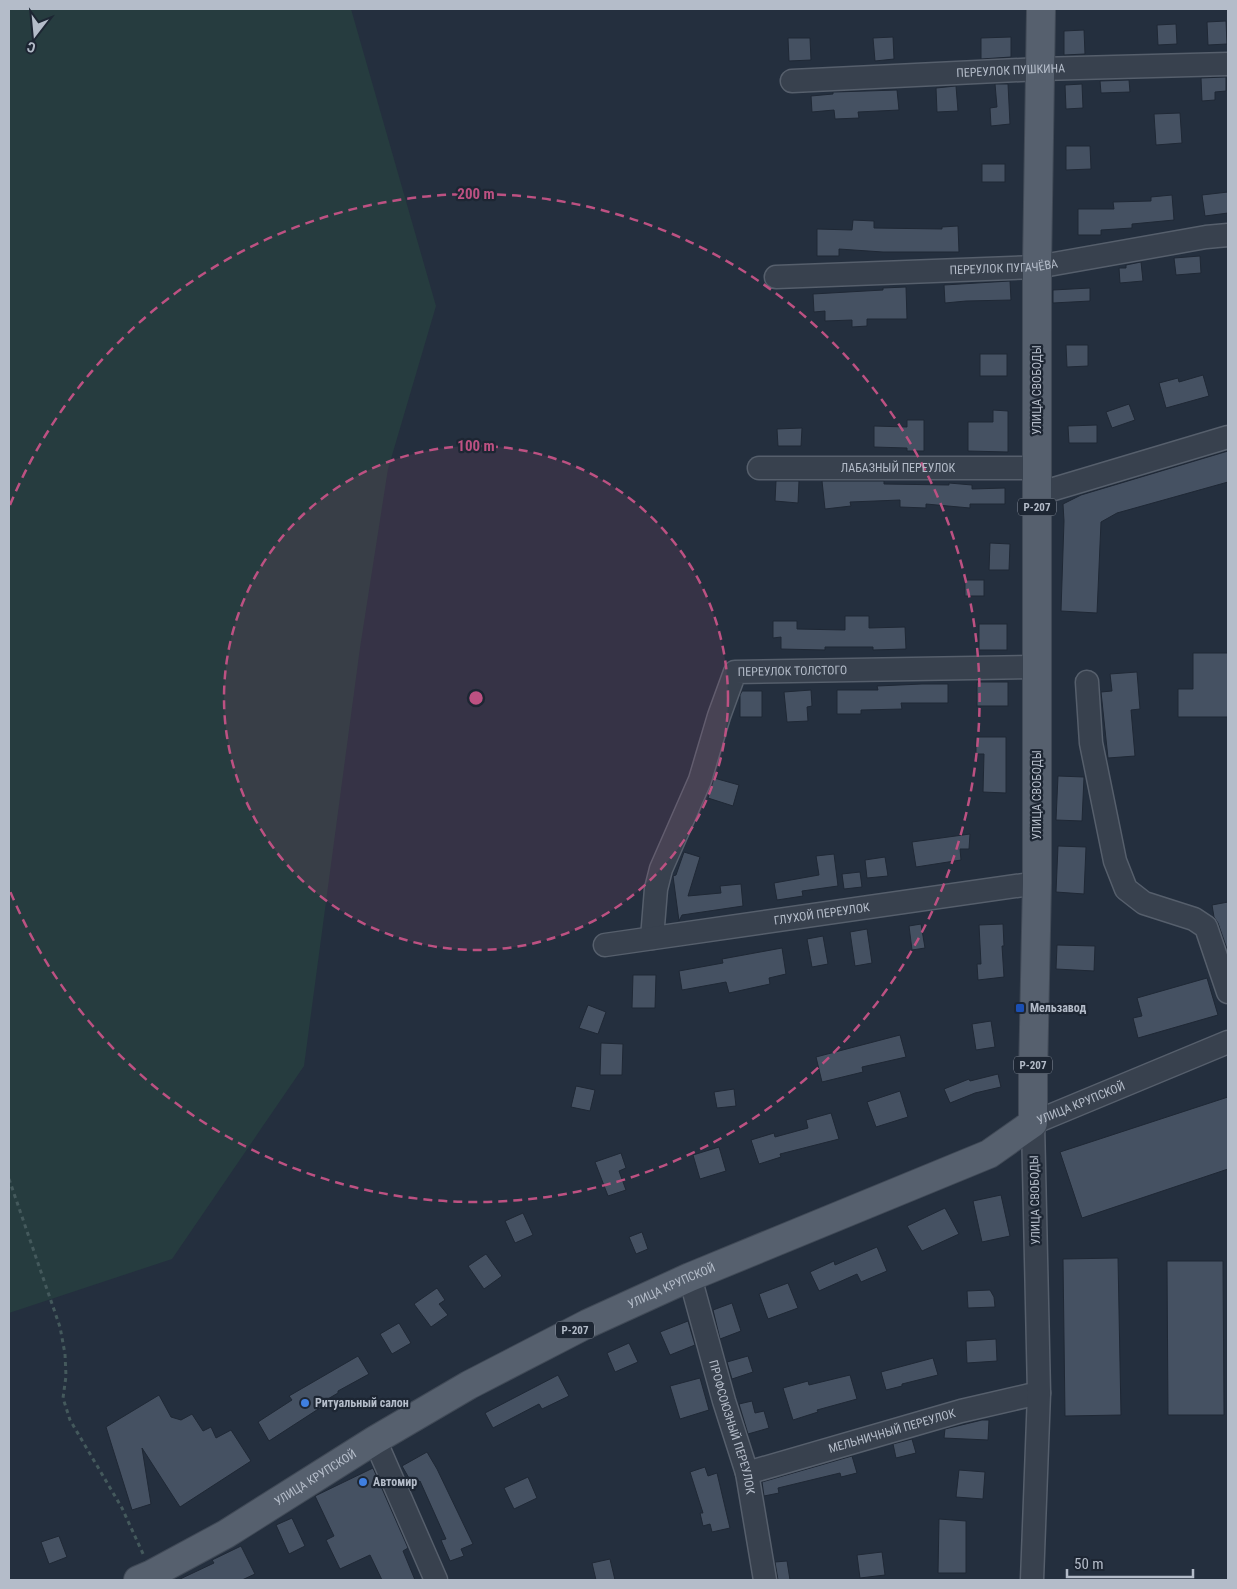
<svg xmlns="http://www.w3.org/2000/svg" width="1237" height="1589" viewBox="0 0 1237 1589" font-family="'Roboto Condensed',sans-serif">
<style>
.green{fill:#263c3f}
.building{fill:#455162;stroke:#1f2835}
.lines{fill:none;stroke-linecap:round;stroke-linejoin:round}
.minor-casing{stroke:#565f6c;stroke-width:25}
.major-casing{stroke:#414a57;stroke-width:30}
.path{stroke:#44595c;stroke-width:3;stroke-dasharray:4 4;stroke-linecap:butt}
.minor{stroke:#38414e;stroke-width:22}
.major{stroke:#56606e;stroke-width:28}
.ring{fill:none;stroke:#bd5182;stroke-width:2.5;stroke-dasharray:9 6}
.transit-dot{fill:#1a4fb4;stroke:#1d2633;stroke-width:2}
.shop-dot{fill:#3f7fe0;stroke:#1d2633;stroke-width:2}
.labels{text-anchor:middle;stroke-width:4.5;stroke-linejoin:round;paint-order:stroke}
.shield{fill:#1d2633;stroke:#878f9c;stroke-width:1}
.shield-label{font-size:11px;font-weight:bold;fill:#b4bcc9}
.street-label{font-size:12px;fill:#b4bcc9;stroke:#1d2633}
.poi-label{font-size:12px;font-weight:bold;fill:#b4bcc9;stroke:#1d2633;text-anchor:start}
.centre{fill:#bd5182;stroke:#1d2633;stroke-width:2.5}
.ring-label{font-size:15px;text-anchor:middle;font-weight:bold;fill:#bd5182;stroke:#1d2633;stroke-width:4.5;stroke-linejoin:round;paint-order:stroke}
</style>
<rect width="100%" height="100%" fill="#242f3e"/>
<path class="green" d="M9 9H351L436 306 388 469 360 648 304 1066 172 1259 9 1313Z"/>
<g class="building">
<path d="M1226 21 1227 44 1208 45 1207 22Z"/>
<path d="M1176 24 1177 44 1158 45 1157 25Z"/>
<path d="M1084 30 1085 54 1064 55V31Z"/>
<path d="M893 37 894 59 875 61 873 38Z"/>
<path d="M1011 37V57L981 59V38Z"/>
<path d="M788 38H810L811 60 789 61Z"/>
<path d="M1226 77V91L1215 92V100L1202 101 1201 78Z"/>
<path d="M1129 80 1130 92 1101 93 1100 81Z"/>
<path d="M995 84H1008L1010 124 991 126 990 108 997 107Z"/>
<path d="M1082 84 1083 108 1066 109 1065 85Z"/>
<path d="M956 86 958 111 937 112 936 88Z"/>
<path d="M897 90 899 110 858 112 859 118 835 119 834 110 812 112 811 96 833 94V92H835Z"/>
<path d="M1180 113 1182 143 1156 145 1154 114Z"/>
<path d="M1066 146H1090L1091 169 1066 170Z"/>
<rect x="982" y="164" width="23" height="18"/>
<path d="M1228 192V213L1205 216 1202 195Z"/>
<path d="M1172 195 1174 220 1132 224V228L1101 230V235H1078V209H1114L1113 202 1151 201V197Z"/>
<path d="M853 220 874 221V228L942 229V227L958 226 959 252H883L839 249V256H817V229L852 230Z"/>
<path d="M1200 256 1201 273 1176 275 1174 258Z"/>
<path d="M1141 262 1143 281 1120 283 1119 268H1126V265Z"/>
<path d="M1010 281 1011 300 966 301 945 303 944 285Z"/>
<path d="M906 287 907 319H867V326L852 327V320L825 321V311L814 312 813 294 883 290V288Z"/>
<path d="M1090 288V301L1053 303V290Z"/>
<path d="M1066 345H1088V366L1067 367Z"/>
<rect x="980" y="354" width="27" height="22"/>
<path d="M1203 375 1209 396 1166 408 1159 383 1178 378 1179 382Z"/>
<path d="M1129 404 1135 420 1112 428 1106 412Z"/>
<path d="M993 410 1008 411V452L968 451V422H993Z"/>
<path d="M907 420H924V451H907V448L874 447V426L907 427Z"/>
<path d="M1097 425V443H1069L1068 426Z"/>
<path d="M802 428 801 446H778L777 429Z"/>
<path d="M1228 451V482L1117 513 1101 522 1097 613 1061 611 1064 521 1063 504 1081 495Z"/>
<path d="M776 481H799L798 503 775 501Z"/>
<path d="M822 481H884V484L949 485V483L972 485V489L1005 488V504H970V508L926 504V508L900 507V500L850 502 851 506 825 509Z"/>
<path d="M990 543 1010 544 1009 570H989Z"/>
<rect x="965" y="580" width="19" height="16"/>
<path d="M845 616H869V628L905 627 906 649 873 650V647H825V650L781 649V637L773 638V621H797V629L845 630Z"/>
<rect x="979" y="624" width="28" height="26"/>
<path d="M1193 653H1228V717H1178V689H1193Z"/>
<path d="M1137 672 1140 709 1131 710 1135 756 1108 758 1101 692 1112 691 1110 674Z"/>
<rect x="977" y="682" width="31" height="24"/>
<path d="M922 684H948V703H901L902 709 861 710V714H837V690H878L877 686Z"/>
<path d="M811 690 812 706 807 707 808 721 787 722 784 692Z"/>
<path d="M742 691H762V717H740V695Z"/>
<path d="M976 737H1006V793L983 792 984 754H976Z"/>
<path d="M1058 776 1084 777 1082 821 1056 820Z"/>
<path d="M714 778 739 785 733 806 708 798Z"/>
<path d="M970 834 969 849H960L961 860 916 867 912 842Z"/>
<path d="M1058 846 1086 847 1084 894 1056 892Z"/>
<path d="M684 852 700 857 688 896 721 893 720 886 741 884 743 906 682 915 679 921 673 876 676 875Z"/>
<path d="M834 854 838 886 802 891 803 896 777 900 774 883 819 875 816 856Z"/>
<path d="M885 857 888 876 867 878 865 860Z"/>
<path d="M860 872 862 887 844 889 842 874Z"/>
<path d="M1228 902V952L1218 923 1214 917 1212 905Z"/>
<path d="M921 924 925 948 912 950 909 926Z"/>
<path d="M1003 924 1004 946H1002L1004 977 978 980 977 964H981L979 925Z"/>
<path d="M867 929 872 963 855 966 850 932Z"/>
<path d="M823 936 828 964 812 967 807 939Z"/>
<path d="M1057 945 1095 946 1094 971 1056 969Z"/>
<path d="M782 948 786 974 769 978 770 984 729 993 726 982 682 990 679 971 723 963 722 959Z"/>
<path d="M633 975H656L655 1008H632Z"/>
<path d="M1207 978 1218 1015 1138 1038 1133 1018 1142 1016 1137 998Z"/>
<path d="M588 1005 606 1012 598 1034 579 1028Z"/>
<path d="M991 1021 995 1047 976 1050 972 1024Z"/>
<path d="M900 1035 906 1057 862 1067 863 1072 822 1082 816 1057Z"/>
<path d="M601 1043 623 1044 622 1075H600Z"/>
<path d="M998 1074 1001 1087 975 1093 950 1103 944 1089 969 1079 970 1081Z"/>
<path d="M576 1086 595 1090 590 1111 571 1107Z"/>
<path d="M734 1089 736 1106 717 1108 714 1092Z"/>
<path d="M900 1091 908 1117 876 1127 867 1102Z"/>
<path d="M1228 1097V1169L1082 1218 1060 1152Z"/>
<path d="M831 1113 839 1139 780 1154 781 1157 759 1164 751 1140 774 1133 775 1137 808 1128 806 1120Z"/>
<path d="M719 1147 726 1171 700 1179 693 1155Z"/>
<path d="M621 1153 626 1168 619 1171 626 1190 608 1196 595 1162Z"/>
<path d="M1001 1195 1010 1236 982 1242 973 1201Z"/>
<path d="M945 1208 959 1234 922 1251 907 1226Z"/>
<path d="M523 1213 533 1235 515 1243 505 1221Z"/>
<path d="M642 1232 648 1249 636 1254 629 1237Z"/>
<path d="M877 1247 887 1271 861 1282 857 1274 819 1291 810 1272 834 1261 835 1265Z"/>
<path d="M486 1254 502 1276 484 1289 468 1266Z"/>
<path d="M1118 1258 1121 1415 1065 1416 1063 1259Z"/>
<path d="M1167 1261H1223L1224 1415H1168Z"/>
<path d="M788 1283 798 1308 768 1319 759 1294Z"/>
<path d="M437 1288 445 1300 439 1304 448 1315 431 1327 414 1304Z"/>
<path d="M990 1290 994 1297 995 1307 968 1308 967 1291Z"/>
<path d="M732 1303 741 1331 720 1339 713 1310Z"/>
<path d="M688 1321 695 1345 670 1355 660 1332Z"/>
<path d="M399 1323 411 1343 392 1354 380 1334Z"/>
<path d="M996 1339 997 1361 967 1363 966 1341Z"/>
<path d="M629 1343 638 1362 615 1372 607 1353Z"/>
<path d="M358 1356 369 1374 338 1391V1393L321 1403 323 1406 269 1441 258 1422 292 1400 289 1396Z"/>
<path d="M748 1356 753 1372 732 1379 727 1362Z"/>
<path d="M933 1358 938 1375 902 1384V1386L886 1390 881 1372Z"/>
<path d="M558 1375 569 1396 542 1409 539 1404 493 1428 485 1413Z"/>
<path d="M850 1375 857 1399 817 1410 818 1412 793 1420 783 1388 808 1381 809 1385Z"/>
<path d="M700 1378 709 1410 680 1419 670 1386Z"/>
<path d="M159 1395 171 1417 181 1420 192 1414 203 1431 211 1427 216 1438 231 1430 251 1461 180 1507 142 1448 151 1504 132 1510 106 1427Z"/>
<path d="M752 1401 755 1413 764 1411 769 1428 748 1434 739 1404Z"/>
<path d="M982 1420H989L988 1440 944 1438 945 1429Z"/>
<path d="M912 1439 916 1453 896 1458 893 1444Z"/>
<path d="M427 1452 437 1469 473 1544 461 1549 464 1556 450 1561 441 1540 446 1539 420 1481 413 1485 402 1466Z"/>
<path d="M852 1456 857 1473 841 1477 840 1473 778 1488 779 1493 764 1496 762 1482Z"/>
<path d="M705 1467 708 1476 717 1473 730 1528 712 1532 710 1524 703 1526 700 1513H703L690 1472Z"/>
<path d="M373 1468 408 1548 403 1551 415 1580H382L370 1555 340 1569 326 1540 334 1536 315 1496Z"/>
<path d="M959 1470 985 1472 983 1499 956 1497Z"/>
<path d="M528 1477 537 1498 514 1509 504 1488Z"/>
<path d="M292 1518 305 1546 289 1554 276 1525Z"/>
<path d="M939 1519 966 1521V1573H938Z"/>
<path d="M59 1536 67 1557 49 1564 41 1542Z"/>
<path d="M241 1546 255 1574 242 1580H178L214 1563 212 1560Z"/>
<path d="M882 1552 885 1575 860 1578 857 1555Z"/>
<path d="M610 1559 615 1580H596L592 1563Z"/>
<path d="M787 1561 790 1580H778L775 1562Z"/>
</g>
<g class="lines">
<g class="minor-casing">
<g id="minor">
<path id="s1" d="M792 81 1040 69 1228 64"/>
<path id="s2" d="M776 277 1037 267 1206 237 1228 235"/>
<path id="s3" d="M759 468H1037"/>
<path d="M1037 494 1228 437"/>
<path d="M1087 682 1091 743 1115 861 1126 889 1144 903 1194 919 1206 927 1228 992"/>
<path id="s4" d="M652 938 656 889 661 869 700 780 719 716 735 672 1038 667"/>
<path id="s5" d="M605 945 1037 883"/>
<path id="s6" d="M690 1277 724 1401 747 1473 765 1580"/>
<path d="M375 1440 436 1580"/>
<path id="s7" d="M747 1473 961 1411 1039 1393"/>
<path id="s8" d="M1032 1580 1039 1393 1033 1123 1228 1042"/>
</g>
</g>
<g class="major-casing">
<g id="major">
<path id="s9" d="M138 1580 152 1574 226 1534 375 1440 469 1385 587 1324 690 1277 989 1154 1033 1123V1075L1037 883V267L1041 9"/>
</g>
</g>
<path class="path" d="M9 1179 60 1327 65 1354 66 1376 63 1398 70 1420 122 1508 144 1556"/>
<use href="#minor" class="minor"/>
<use href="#major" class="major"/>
</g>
<circle cx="476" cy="698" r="252" fill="#bd5182" fill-opacity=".12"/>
<g class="ring">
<circle cx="476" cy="698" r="252"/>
<path d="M10 505A504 504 0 1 1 10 891"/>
</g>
<rect class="transit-dot" x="1015" y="1003" width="10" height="10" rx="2.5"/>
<g class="shop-dot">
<circle cx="305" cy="1403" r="5"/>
<circle cx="363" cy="1482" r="5"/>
</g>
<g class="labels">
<g class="shield">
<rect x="1018" y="498.5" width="38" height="17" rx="4"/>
<rect x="1014" y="1056.5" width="38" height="17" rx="4"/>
<rect x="556" y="1321.5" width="38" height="17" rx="4"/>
</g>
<g class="shield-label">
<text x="1037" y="511">Р-207</text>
<text x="1033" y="1069">Р-207</text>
<text x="575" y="1334">Р-207</text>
</g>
<g class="street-label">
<text dy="4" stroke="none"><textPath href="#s1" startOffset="219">ПЕРЕУЛОК ПУШКИНА</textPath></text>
<text dy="4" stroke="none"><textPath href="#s2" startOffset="228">ПЕРЕУЛОК ПУГАЧЁВА</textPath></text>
<text transform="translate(1037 390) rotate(-90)" y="4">УЛИЦА СВОБОДЫ</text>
<text dy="4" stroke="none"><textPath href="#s3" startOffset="139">ЛАБАЗНЫЙ ПЕРЕУЛОК</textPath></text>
<text dy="4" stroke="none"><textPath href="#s4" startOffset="338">ПЕРЕУЛОК ТОЛСТОГО</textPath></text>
<text transform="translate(1037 795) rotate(-90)" y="4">УЛИЦА СВОБОДЫ</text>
<text dy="4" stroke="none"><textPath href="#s5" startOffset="219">ГЛУХОЙ ПЕРЕУЛОК</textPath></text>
<text dy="4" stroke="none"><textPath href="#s8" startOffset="509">УЛИЦА КРУПСКОЙ</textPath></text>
<text transform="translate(1035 1200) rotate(-91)" y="4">УЛИЦА СВОБОДЫ</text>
<text dy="4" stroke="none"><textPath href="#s9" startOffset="610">УЛИЦА КРУПСКОЙ</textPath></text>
<text dy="4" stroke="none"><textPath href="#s6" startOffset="156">ПРОФСОЮЗНЫЙ ПЕРЕУЛОК</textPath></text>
<text dy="4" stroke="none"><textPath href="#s7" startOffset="151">МЕЛЬНИЧНЫЙ ПЕРЕУЛОК</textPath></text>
<text dy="4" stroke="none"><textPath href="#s9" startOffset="205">УЛИЦА КРУПСКОЙ</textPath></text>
</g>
<g class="poi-label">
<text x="1030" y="1012">Мельзавод</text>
<text x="315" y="1407">Ритуальный салон</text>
<text x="373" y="1486">Автомир</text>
</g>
</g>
<circle cx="476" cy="698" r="8" class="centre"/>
<g class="ring-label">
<text x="476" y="199">200 m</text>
<text x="476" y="451">100 m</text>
</g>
<rect width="1237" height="1589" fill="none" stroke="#b4bcc9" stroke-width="20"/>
<g transform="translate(35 35) rotate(196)" stroke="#1d2633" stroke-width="4" paint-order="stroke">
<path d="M0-4L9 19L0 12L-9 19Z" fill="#b4bcc9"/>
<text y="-8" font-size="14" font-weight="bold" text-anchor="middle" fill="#b4bcc9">С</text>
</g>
<path d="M1067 1569v8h126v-8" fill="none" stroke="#b4bcc9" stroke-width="2.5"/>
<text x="1074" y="1569" font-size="15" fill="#b4bcc9" stroke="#1d2633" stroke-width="4" paint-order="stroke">50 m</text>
</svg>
